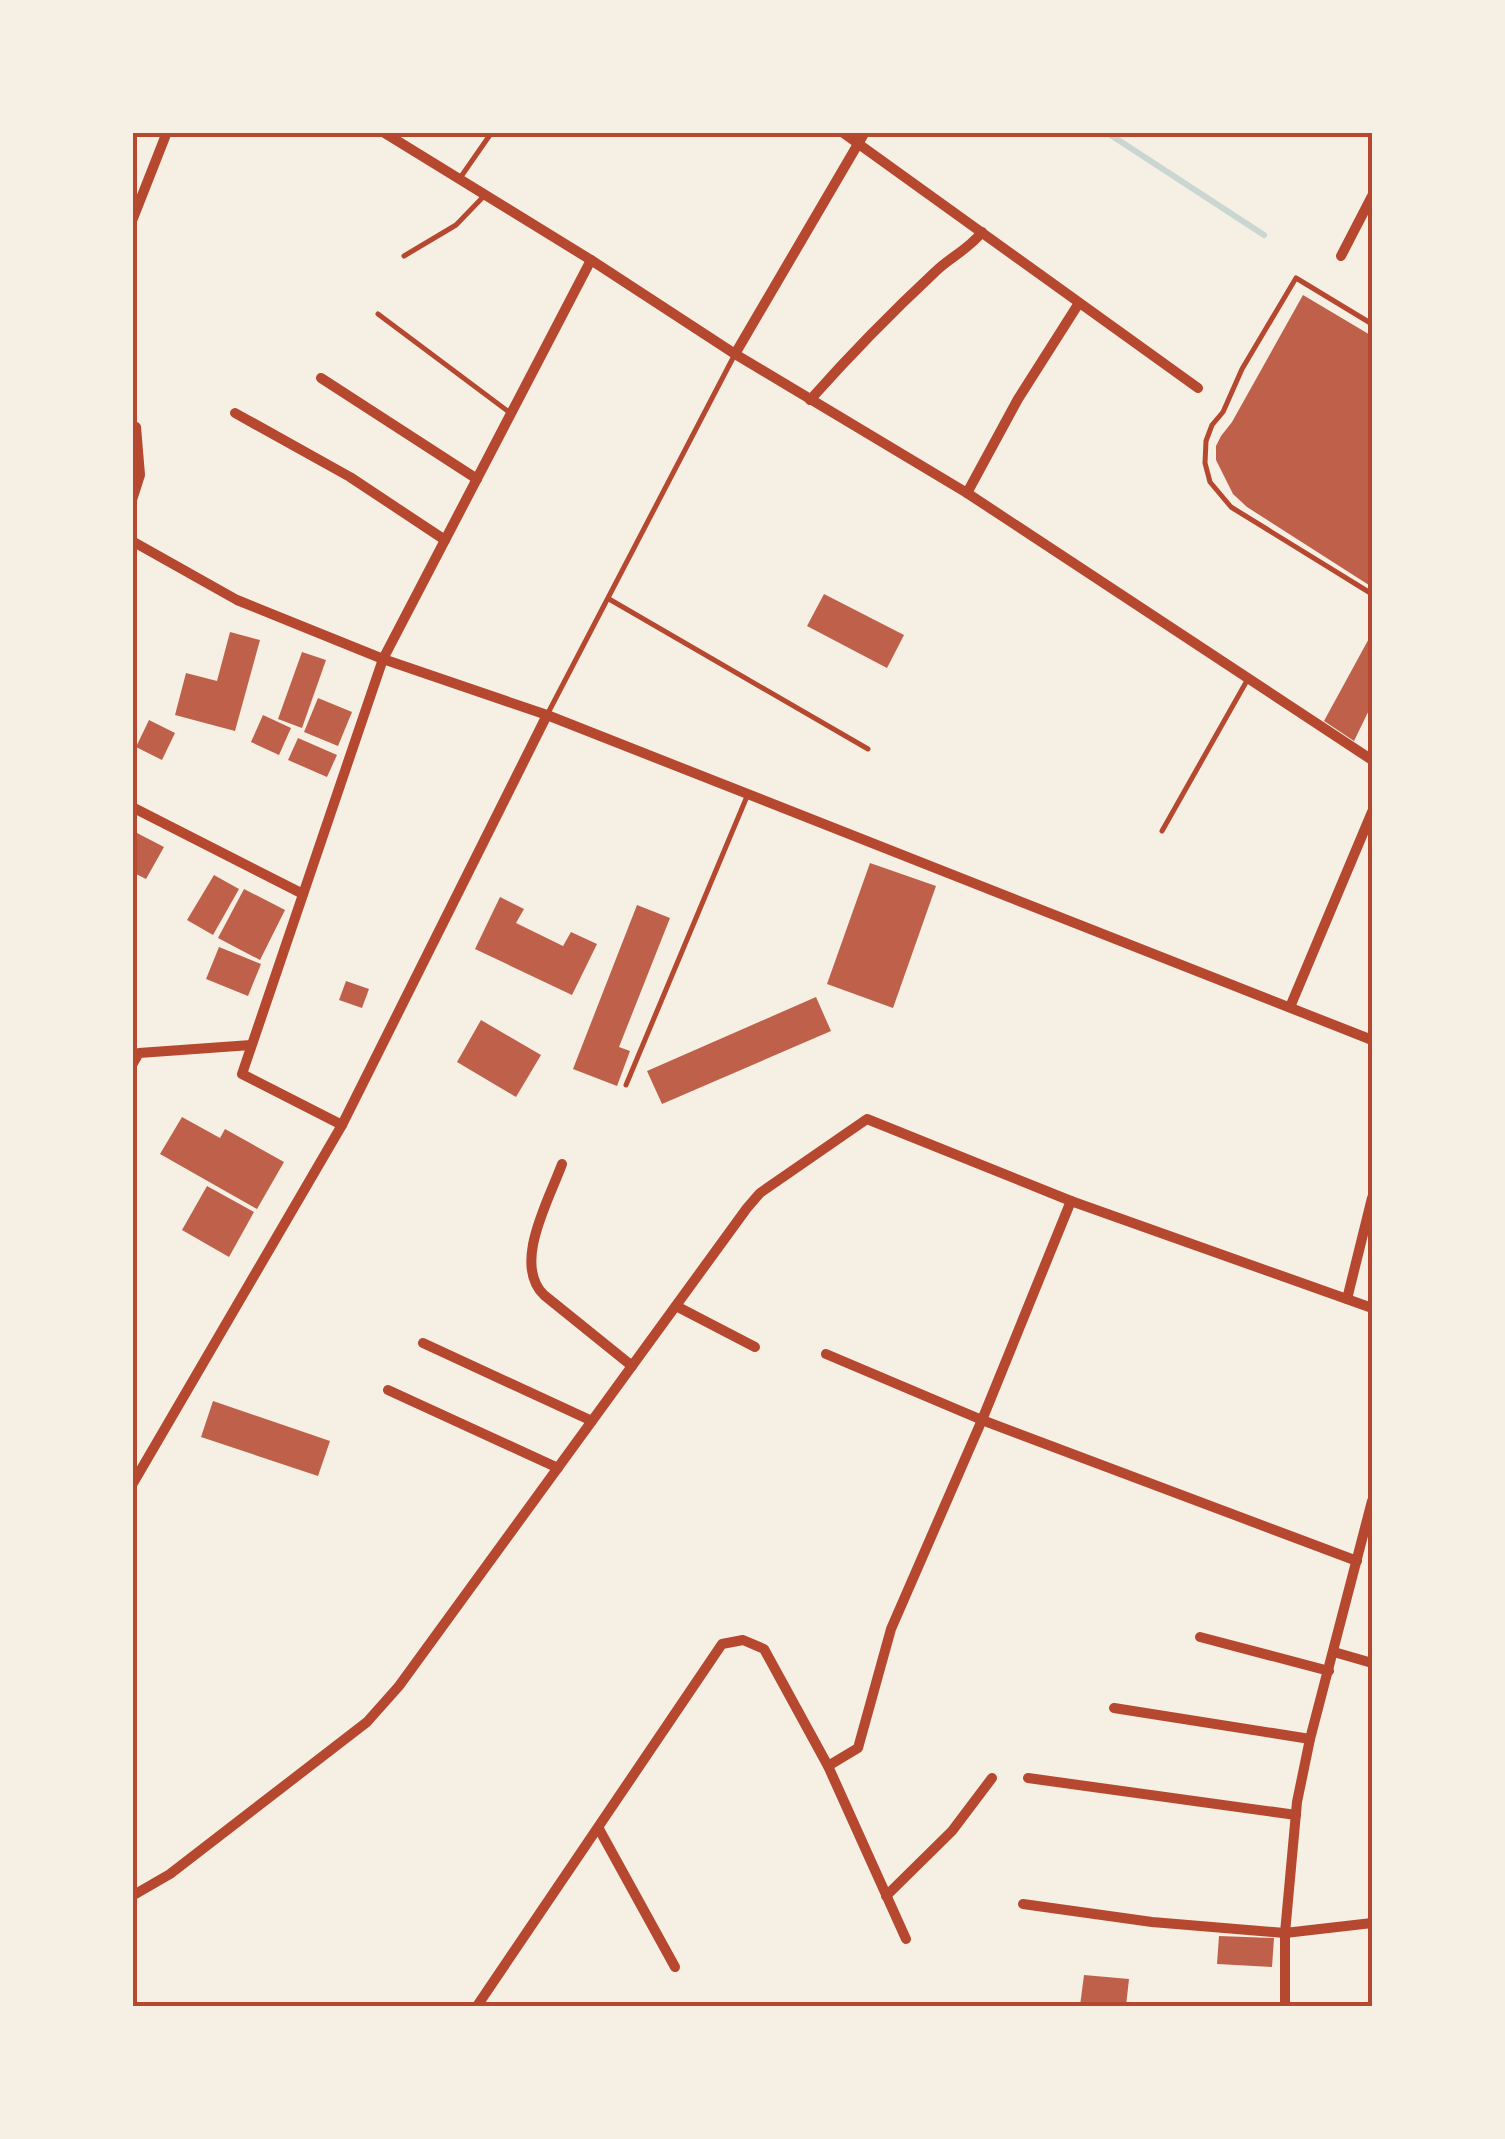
<svg xmlns="http://www.w3.org/2000/svg" width="1505" height="2139" viewBox="0 0 1505 2139" font-family="'Exo 2',sans-serif">
<style>
.lines{fill:none;stroke-linecap:round;stroke-linejoin:round}
.stream{stroke:#c9d6d2;stroke-width:6}
.building{fill:#bf614a}
.service{stroke:#b5482f;stroke-width:5}
.minor{stroke:#b5482f;stroke-width:10}
.neatline{fill:none;stroke:#b5482f;stroke-width:4}
</style>
<rect width="100%" height="100%" fill="#f6efe4"/>
<g class="lines">
<path class="stream" d="M1106 132 1264 235"/>
</g>
<g class="building">
<path d="M1303 295 1372 336V587L1247 507 1233 494 1216 460V446L1221 436 1232 422Z"/>
<path d="M824 594 904 635 887 668 807 626Z"/>
<path d="M230 632 260 640 235 731 175 715 186 673 217 681Z"/>
<path d="M1372 633V704L1354 741 1324 721Z"/>
<path d="M302 652 326 660 302 728 278 719Z"/>
<path d="M318 698 352 712 338 746 304 732Z"/>
<path d="M263 715 291 728 279 755 251 742Z"/>
<path d="M149 720 175 733 162 760 136 747Z"/>
<path d="M298 738 337 755 327 777 288 760Z"/>
<path d="M137 833 164 847 146 879 132 872V842Z"/>
<path d="M870 863 936 886 893 1008 827 984Z"/>
<path d="M214 875 239 889 213 935 187 920Z"/>
<path d="M244 889 285 910 260 960 218 938Z"/>
<path d="M500 897 524 909 516 923 563 946 571 932 597 944 572 995 475 949Z"/>
<path d="M637 905 670 918 619 1047 630 1051 617 1086 573 1069Z"/>
<path d="M219 947 261 964 248 996 206 979Z"/>
<path d="M346 981 369 989 362 1008 339 1000Z"/>
<path d="M816 997 831 1031 662 1104 647 1071Z"/>
<path d="M481 1020 541 1055 516 1097 457 1062Z"/>
<path d="M182 1117 220 1138 225 1129 284 1162 257 1209 160 1154Z"/>
<path d="M207 1186 254 1212 229 1257 182 1230Z"/>
<path d="M213 1401 330 1441 318 1476 201 1437Z"/>
<path d="M1219 1936 1274 1938 1272 1967 1217 1964Z"/>
<path d="M1084 1975 1129 1979 1126 2006H1080Z"/>
</g>
<g class="lines">
<g class="service">
<path d="M460 178 492 132"/>
<path d="M404 256 456 225 484 196"/>
<path d="M378 314 509 412"/>
<path d="M1372 324 1296 278 1242 369 1223 412 1212 425 1206 441 1205 463 1210 482 1231 507 1372 594"/>
<path d="M609 599 868 749"/>
<path d="M547 715 735 354"/>
<path d="M1162 831 1249 677"/>
<path d="M626 1085 748 794"/>
</g>
<g class="minor">
<path d="M383 132 591 260 735 354 967 493 1372 760"/>
<path d="M842 132 1198 388"/>
<path d="M132 221 167 132"/>
<path d="M1341 256 1372 196"/>
<path d="M735 354 865 132"/>
<path d="M321 378 477 479"/>
<path d="M810 400C850 355 891 313 935 272 950 257 968 250 982 232"/>
<path d="M235 413 350 477 445 540"/>
<path d="M967 493 1018 399 1079 303"/>
<path d="M132 500 140 475 136 427"/>
<path d="M132 541 237 600 383 659 547 715 1372 1040"/>
<path d="M132 807 303 894"/>
<path d="M1290 1007 1372 812"/>
<path d="M132 1065 139 1053 251 1045"/>
<path d="M342 1125 242 1074 383 659 591 260"/>
<path d="M562 1164C549 1200 512 1264 544 1295L632 1366"/>
<path d="M1347 1299 1372 1198"/>
<path d="M676 1306 755 1347"/>
<path d="M423 1343 592 1421"/>
<path d="M826 1354 982 1420 1357 1561"/>
<path d="M388 1390 558 1468"/>
<path d="M132 1485 342 1125 547 715"/>
<path d="M1200 1637 1329 1671"/>
<path d="M1334 1652 1372 1663"/>
<path d="M1114 1708 1310 1739"/>
<path d="M828 1766 906 1939"/>
<path d="M1028 1778 1296 1815"/>
<path d="M599 1829 675 1967"/>
<path d="M132 1896 170 1874 367 1722 399 1686 747 1208 760 1193 867 1119 1071 1201 1372 1308"/>
<path d="M886 1896 952 1831 992 1778"/>
<path d="M1023 1904 1152 1922 1285 1933 1372 1923"/>
<path d="M477 2006 722 1644 743 1640 764 1649 828 1766 858 1748 891 1629 982 1420 1071 1201"/>
<path d="M1285 2006V1933L1297 1802 1310 1739 1372 1501"/>
</g>
</g>
<rect width="1505" height="2139" fill="none" stroke="#f6efe4" stroke-width="270"/>
<rect x="135" y="135" width="1235" height="1869" class="neatline"/>
</svg>
